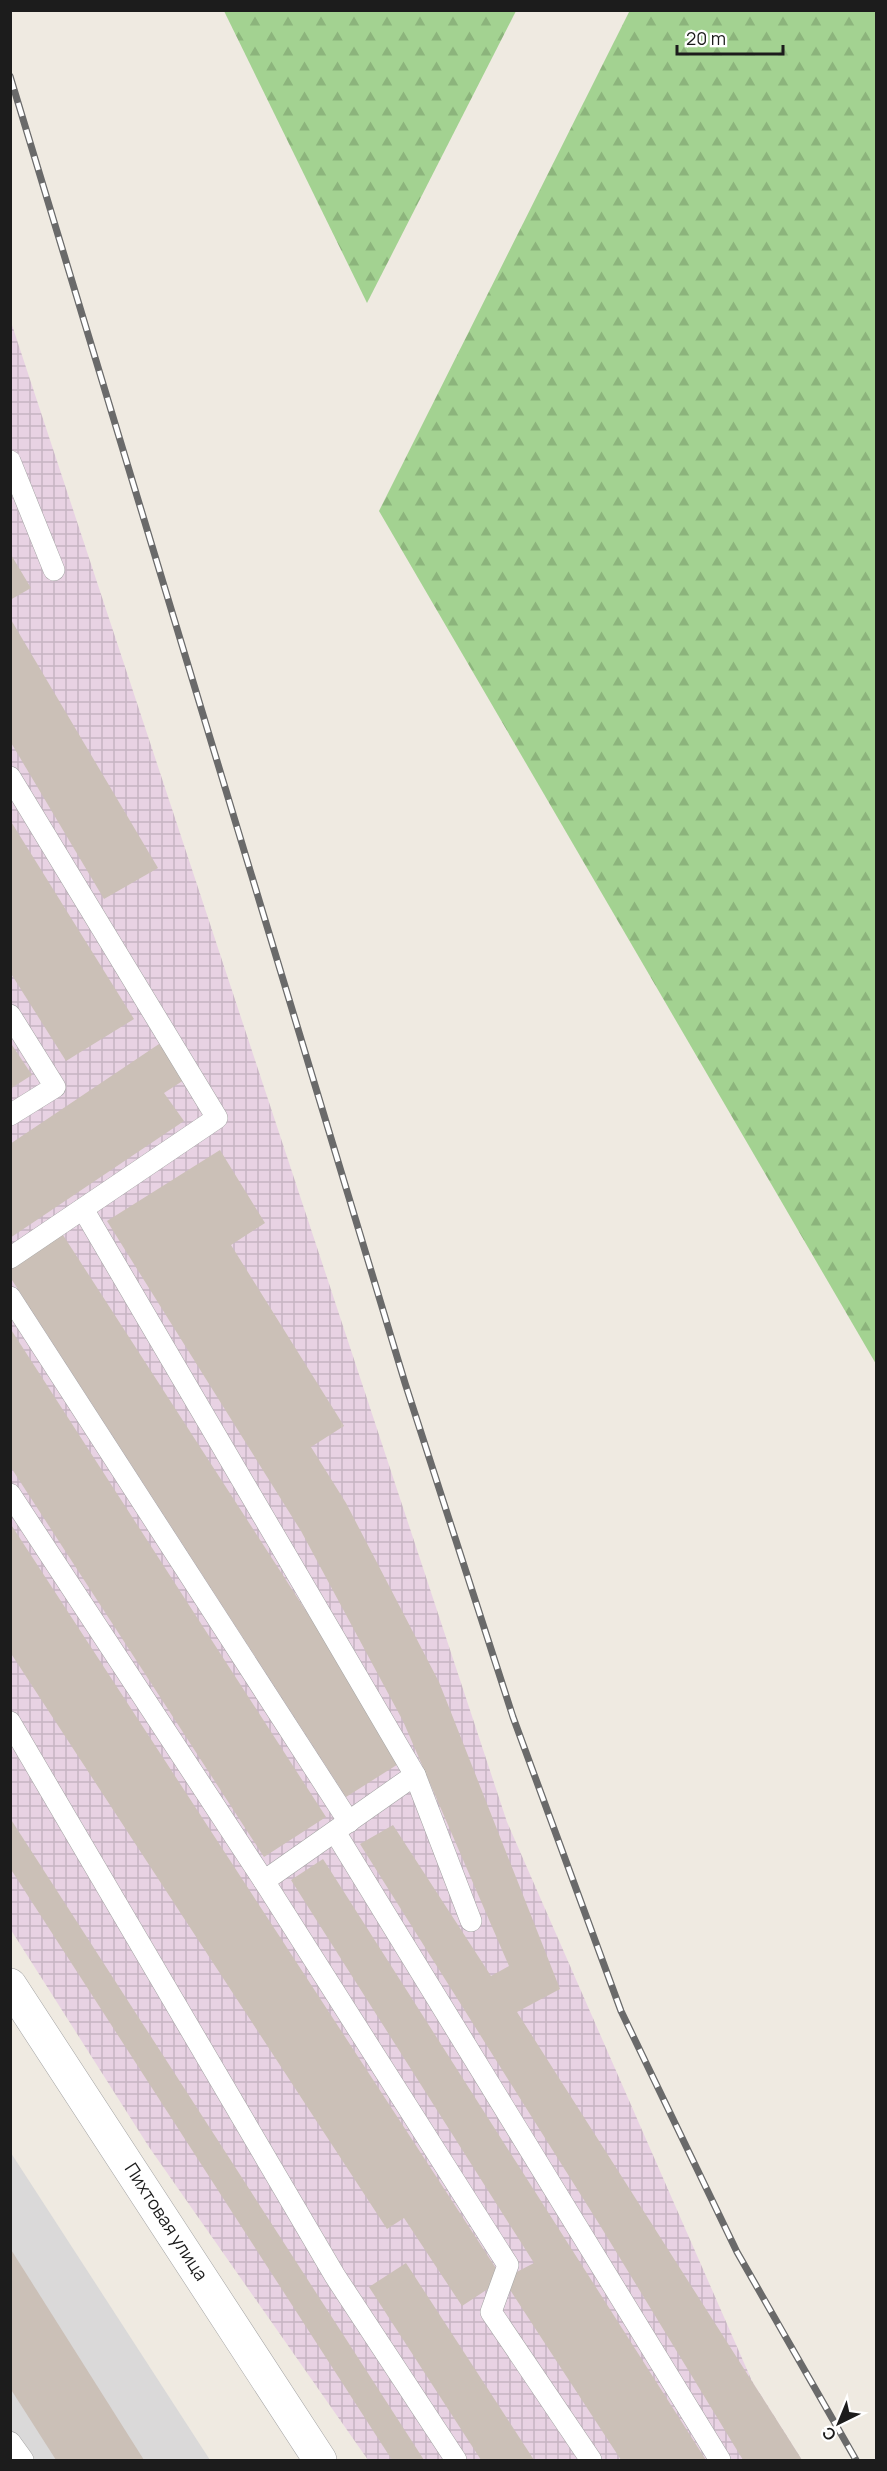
<svg xmlns="http://www.w3.org/2000/svg" width="887" height="2471" viewBox="0 0 887 2471" font-family="Manrope,sans-serif">
<style>
.residential{fill:#dad9d9}
.industrial{fill:url(#industrial-grid)}
.forest{fill:url(#forest-firs)}
.building{fill:#cbc0b7}
.lines{fill:none;stroke-linecap:round;stroke-linejoin:round}
.service-casing{stroke:#a3a3a3;stroke-width:22}
.tertiary-casing{stroke:#a3a3a3;stroke-width:34}
.service{stroke:#fff;stroke-width:21}
.tertiary{stroke:#fff;stroke-width:33}
.rail-casing{stroke:#6a6a6a;stroke-width:7}
.rail{stroke:#fff;stroke-width:4.5;stroke-dasharray:14;stroke-linecap:butt}
.labels{text-anchor:middle;stroke-width:4.5;stroke-linejoin:round;paint-order:stroke}
.street-label{font-size:18px;fill:#1c1c1c;stroke:#fff}
</style>
<defs>
<pattern id="industrial-grid" width="8" height="8" patternUnits="userSpaceOnUse" patternTransform="scale(1.5)"><rect width="8" height="8" fill="#e8d2e3"/><path d="M0 4h8M4 0v8" fill="none" stroke="#c6b4c2"/></pattern>
<pattern id="forest-firs" width="22" height="20" patternUnits="userSpaceOnUse" patternTransform="scale(1.5)"><rect width="22" height="20" fill="#a3d291"/><path d="M5 1l3.5 6h-7zM16 11l3.5 6h-7z" fill="#8cb47c"/></pattern>
</defs>
<rect width="100%" height="100%" fill="#efeae1"/>
<path class="residential" d="M11 2153 210 2460H11Z"/>
<path class="industrial" d="M10 319 507 1822 752 2381 802 2460H368L149 2147 11 1930Z"/>
<g class="forest">
<path d="M630 10 876 11V1364L379 511Z"/>
<path d="M224 11H516L367 303Z"/>
</g>
<g class="building">
<path d="M10 553 31 588 10 600Z"/>
<path d="M10 618 158 868 104 899 10 741Z"/>
<path d="M10 820 134 1019 66 1061 10 972Z"/>
<path d="M10 1042 32 1075 10 1089Z"/>
<path d="M159 1044 184 1080 164 1093 184 1121 10 1238V1144Z"/>
<path d="M220 1150 265 1223 231 1245 344 1426 311 1447 346 1503 439 1682 560 1989 517 2012 802 2460H743L601 2227 360 1844 393 1825 491 1976 509 1966 403 1721 301 1531 107 1221Z"/>
<path d="M63 1235 403 1761 346 1797 10 1277V1269Z"/>
<path d="M10 1328 326 1817 264 1857 10 1466Z"/>
<path d="M10 1523 503 2279 462 2306 404 2218 387 2229 10 1652Z"/>
<path d="M10 1818 424 2460H392L10 1868Z"/>
<path d="M323 1859 706 2460H621L503 2279 534 2263 291 1880Z"/>
<path d="M10 2248 144 2460H56L10 2388Z"/>
<path d="M406 2263 534 2460H481L369 2287Z"/>
</g>
<g class="lines">
<g class="service-casing">
<g id="service">
<path d="M10 461 54 570"/>
<path d="M10 777 217 1118 10 1258"/>
<path d="M10 1015 55 1087 10 1115"/>
<path d="M83 1209 415 1775 471 1921"/>
<path d="M10 1297 349 1822"/>
<path d="M10 1494 264 1881 508 2265 491 2312 591 2460"/>
<path d="M10 1722 335 2276 456 2460"/>
<path d="M335 1832 720 2460"/>
<path d="M264 1881 415 1775"/>
<path d="M10 2442 23 2460"/>
</g>
</g>
<g class="tertiary-casing">
<path id="tertiary" d="M10 1985 320 2460"/>
</g>
<use href="#service" class="service"/>
<use href="#tertiary" class="tertiary"/>
<g class="rail-casing">
<path id="rail" d="M10 76 405 1383 513 1717 621 2011 737 2252 856 2460"/>
</g>
<use href="#rail" class="rail"/>
</g>
<g class="labels">
<g class="street-label">
<text transform="translate(166 2222) rotate(57)" y="6">Пихтовая улица</text>
</g>
</g>
<rect width="887" height="2471" fill="none" stroke="#1c1c1c" stroke-width="24"/>
<g transform="translate(839 2423) rotate(223)" stroke="#ffffff" stroke-width="4.5" paint-order="stroke">
<path d="M0-4.5L10 22L0 15L-10 22Z" fill="#1c1c1c"/>
<text y="-9" font-size="16" font-weight="bold" text-anchor="middle" fill="#1c1c1c">С</text>
</g>
<path d="M677 45v9h106v-9" fill="none" stroke="#1c1c1c" stroke-width="3"/>
<text x="686" y="45" font-size="18" fill="#1c1c1c" stroke="#ffffff" stroke-width="4.5" paint-order="stroke">20 m</text>
</svg>
